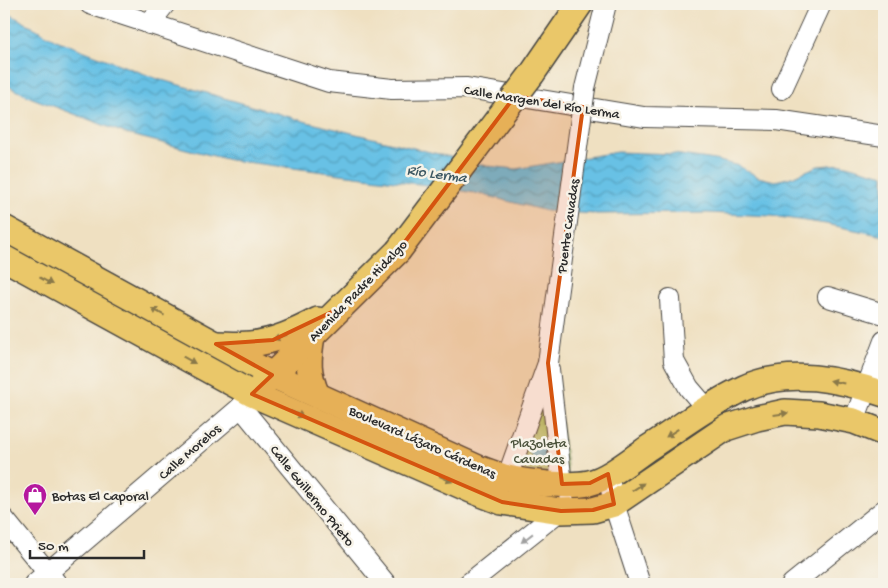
<svg xmlns="http://www.w3.org/2000/svg" width="888" height="588" viewBox="0 0 888 588" font-family="'Gochi Hand',sans-serif">
<style>
.park{fill:url(#park-crowns);stroke:#6e7b4e}
.water{fill:url(#water-waves);stroke:#497688}
.lines{fill:none;stroke-linecap:round;stroke-linejoin:round}
.minor-casing{stroke:#484642;stroke-width:22}
.major-casing{stroke:#484642;stroke-width:28}
.minor{stroke:#fff;stroke-width:20}
.major{stroke:#eac769;stroke-width:25}
.minor-bridge-casing{stroke:#484642;stroke-width:22;stroke-linecap:butt}
.major-bridge-casing{stroke:#484642;stroke-width:28;stroke-linecap:butt}
.minor-bridge{stroke:#fff;stroke-width:20}
.major-bridge{stroke:#eac769;stroke-width:25}
.oneway{fill:#8a794a}
.oneway2{fill:#a0a0a0}
.marked{fill:#d5540f;fill-opacity:0.2;stroke:#d5540f;stroke-width:4;stroke-linejoin:round}
.labels{text-anchor:middle;stroke-width:5;stroke-linejoin:round;paint-order:stroke}
.street-label{font-size:14px;fill:#2b2b2b;stroke:#f7f3e8}
.park-label{font-size:14px;fill:#4c533c;stroke:#f7f3e8}
.poi-label{font-size:14px;fill:#2b2b2b;stroke:#f7f3e8;text-anchor:start}
.water-label{font-size:15px;font-style:italic;fill:#3d5863;stroke:#f7f3e8}
</style>
<defs>
<pattern id="park-crowns" width="20" height="18" patternUnits="userSpaceOnUse" patternTransform="scale(1.25)"><rect width="20" height="18" fill="#b1cb71"/><path d="M2 6a3 3 0 1 1 6 0M12 15a3 3 0 1 1 6 0" fill="none" stroke="#98ae62"/></pattern>
<pattern id="water-waves" width="16" height="10" patternUnits="userSpaceOnUse" patternTransform="scale(1.25)"><rect width="16" height="10" fill="#67c1e5"/><path d="M0 5q4-4 8 0t8 0" fill="none" stroke="#559dba"/></pattern>
</defs>
<rect width="100%" height="100%" fill="#f7f3e8"/>
<filter id="ink" filterUnits="userSpaceOnUse"><feTurbulence type="fractalNoise" baseFrequency=".02" numOctaves="2"/><feDisplacementMap in="SourceGraphic" scale="10" xChannelSelector="R" yChannelSelector="G"/><feConvolveMatrix kernelMatrix="1 2 1 2 8 2 1 2 1" color-interpolation-filters="sRGB"/></filter>
<filter id="wash" filterUnits="userSpaceOnUse"><feTurbulence type="fractalNoise" baseFrequency=".0096" numOctaves="4" result="noise"/><feDisplacementMap in="SourceGraphic" scale="20" xChannelSelector="R" yChannelSelector="G"/><feGaussianBlur stdDeviation="1.12" result="paint"/><feColorMatrix in="noise" values="0 0 0 0 0 0 0 0 0 0 0 0 0 0 0 0 0 1.4 0 .05"/><feComposite in="paint" operator="in"/></filter>
<g filter="url(#wash)">
<rect width="100%" height="100%" fill="#efe0c1"/>
<path class="park" d="M550 345 568 473H519Z"/>
<g class="water">
<path d="M4 11 56 40 155 78 307 122 487 166 516 169 617 152 674 154 715 160 739 166 758 177 775 181 792 177 818 166 842 164 884 175V236L826 224 772 216 708 213 596 214 546 211 480 194 427 185 230 160 127 134 32 98 4 84Z"/>
<circle cx="539" cy="450" r="10"/>
</g>
</g>
<g filter="url(#ink)">
<g class="lines">
<g class="minor-casing">
<g id="minor">
<path d="M90 4 329 82 392 89 467 88 644 117 776 120 884 136"/>
<path d="M149 24 165 4"/>
<path d="M585 88 606 4"/>
<path d="M782 89 821 4"/>
<path d="M828 297 884 314"/>
<path d="M670 299 674 361 689 388 707 409"/>
<path d="M549 369 562 484"/>
<path d="M241 407 386 584"/>
<path d="M854 421 884 341"/>
<path d="M608 474 614 504 640 584"/>
<path d="M507 478 548 363"/>
<path d="M4 519 57 584"/>
<path d="M34 584 241 407 252 394"/>
<path d="M468 584 567 505"/>
<path d="M792 584 884 510"/>
</g>
</g>
<g class="major-casing">
<g id="major">
<path d="M532 74 580 4"/>
<path d="M4 228 272 375 478 468C487 471 497 475 507 478 527 483 569 487 589 483 608 479 632 459 648 448 679 428 710 404 744 388 789 368 840 379 884 394"/>
<path d="M4 258 252 394 471 490 502 502 561 511 593 510 614 504 726 428 757 418 785 412 819 414 854 421 884 433"/>
<path d="M312 336C308 360 307 372 317 395"/>
<path d="M218 344C228 344 239 345 250 344 274 342 297 331 318 320"/>
<path d="M261 386 398 251"/>
</g>
</g>
<use href="#minor" class="minor"/>
<use href="#major" class="major"/>
<g class="minor-bridge-casing">
<path id="minor-bridge" d="M548 363 585 88"/>
</g>
<g class="major-bridge-casing">
<path id="major-bridge" d="M398 251 532 74"/>
</g>
<use href="#minor-bridge" class="minor-bridge"/>
<use href="#major-bridge" class="major-bridge"/>
</g>
<defs><path id="oneway-solid" d="M-6-.8H1V-3.2L6.5 0L1 3.2V.8H-6Z" transform="scale(1.25)"/></defs>
<g class="oneway">
<use href="#oneway-solid" transform="translate(46 281) rotate(29)"/>
<use href="#oneway-solid" transform="translate(158 312) rotate(-151)"/>
<use href="#oneway-solid" transform="translate(280 337) rotate(162)"/>
<use href="#oneway-solid" transform="translate(189 360) rotate(29)"/>
<use href="#oneway-solid" transform="translate(837 382) rotate(-168)"/>
<use href="#oneway-solid" transform="translate(297 414) rotate(24)"/>
<use href="#oneway-solid" transform="translate(781 414) rotate(-8)"/>
<use href="#oneway-solid" transform="translate(672 433) rotate(147)"/>
<use href="#oneway-solid" transform="translate(446 479) rotate(24)"/>
<use href="#oneway-solid" transform="translate(638 487) rotate(-34)"/>
</g>
<use class="oneway2" href="#oneway-solid" transform="translate(527 538) rotate(142)"/>
</g>
<path class="marked" d="M515 96 583 107 548 363 562 484 590 483 608 474 614 504 593 510 561 511 502 502 252 394 272 375 216 344 273 340 340 308 398 251Z"/>
<defs>
<g id="shop-pin" transform="scale(1.25)"><path d="M0 17L-7.5 6A9.5 9.5 0 1 1 7.5 6Z" fill="#b5179e" stroke="#f7f3e8"/><path d="M-5-2.5h2.3a2.7 3.5 0 0 1 5.4 0H5L5.5 6h-11ZM-1.5-2.5h3a1.5 2.3 0 0 0-3 0Z" fill="#fff"/></g>
</defs>
<g fill-rule="evenodd">
<use href="#shop-pin" x="35" y="495"/>
</g>
<g class="labels">
<g class="street-label">
<text transform="translate(542 101) rotate(9)" y="5">Calle Margen del Río Lerma</text>
<text transform="translate(567 226) rotate(-82)" y="5">Puente Cavadas</text>
<text transform="translate(357 290) rotate(-46)" y="5">Avenida Padre Hidalgo</text>
<text transform="translate(423 441) rotate(24)" y="5">Boulevard Lázaro Cárdenas</text>
<text transform="translate(189 451) rotate(-41)" y="5">Calle Morelos</text>
<text transform="translate(313 495) rotate(51)" y="5">Calle Guillermo Prieto</text>
</g>
<g class="park-label">
<text x="539" y="447">Plazoleta<tspan x="539" dy="16">Cavadas</tspan></text>
</g>
<g class="poi-label">
<text x="52" y="500">Botas El Caporal</text>
</g>
<g class="water-label">
<text transform="translate(437 173) rotate(8)" y="5">Río Lerma</text>
</g>
</g>
<rect width="888" height="588" fill="none" stroke="#f7f3e8" stroke-width="20"/>
<path d="M30 550v8h114v-8" fill="none" stroke="#2b2b2b" stroke-width="2.5"/>
<text x="38" y="550" font-size="15" fill="#2b2b2b" stroke="#f7f3e8" stroke-width="4" paint-order="stroke">50 m</text>
</svg>
